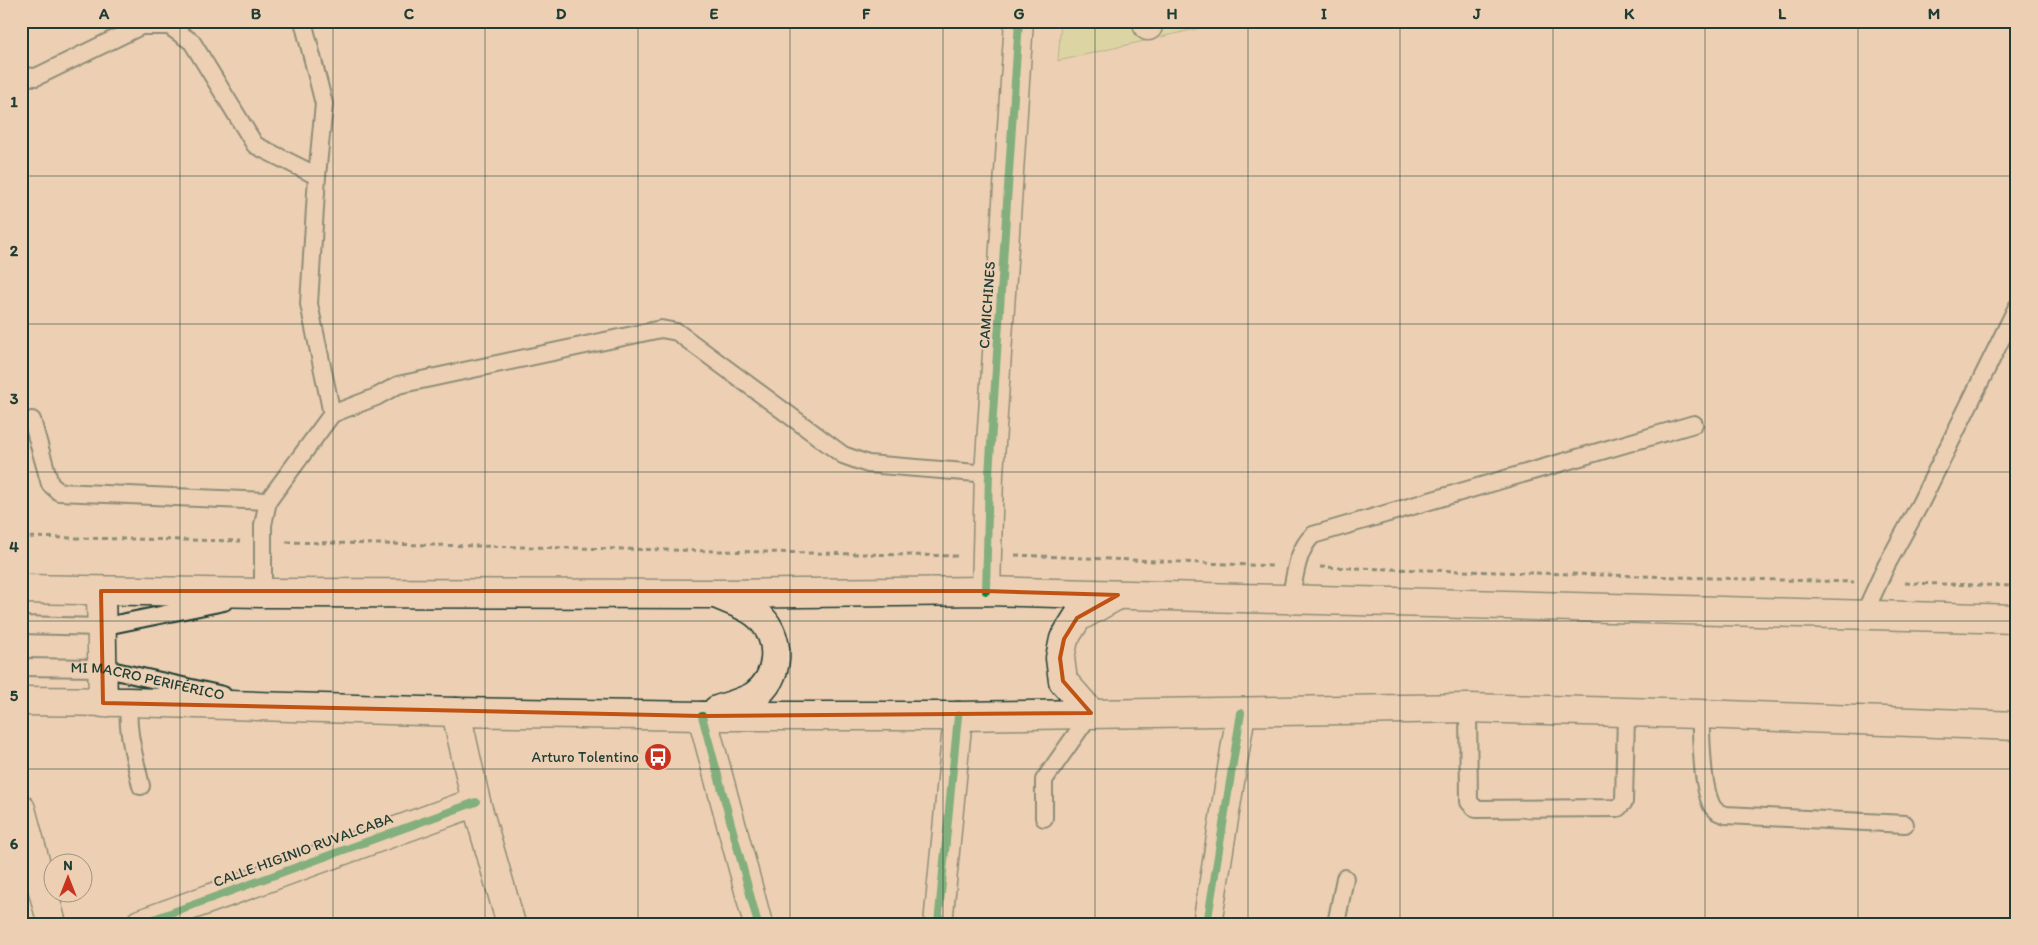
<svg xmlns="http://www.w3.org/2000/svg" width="2038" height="945" viewBox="0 0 2038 945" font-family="Itim,sans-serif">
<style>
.green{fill:#c8db90;stroke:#748c62}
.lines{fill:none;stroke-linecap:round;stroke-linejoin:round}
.lane-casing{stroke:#1f3d34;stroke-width:20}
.street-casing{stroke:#1f3d34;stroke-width:31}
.highway-casing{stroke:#1f3d34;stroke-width:31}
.path{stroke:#1f3d34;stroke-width:3;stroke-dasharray:5 4;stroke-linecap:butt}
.lane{stroke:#edd0b3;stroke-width:16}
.street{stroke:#edd0b3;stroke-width:28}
.highway{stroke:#edd0b3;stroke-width:28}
.cycleway-casing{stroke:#edd0b3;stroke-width:11}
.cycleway{stroke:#00873e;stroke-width:8}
.marked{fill:none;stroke:#c05314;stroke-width:4;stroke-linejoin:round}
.grid{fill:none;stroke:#1f3d34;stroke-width:1;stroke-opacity:0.55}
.labels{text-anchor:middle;stroke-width:4;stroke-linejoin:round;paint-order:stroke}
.street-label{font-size:15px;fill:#1f3d34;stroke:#edd0b3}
.poi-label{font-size:15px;fill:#1f3d34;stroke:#edd0b3;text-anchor:end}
.neatline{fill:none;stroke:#1f3d34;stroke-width:2}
.grid-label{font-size:16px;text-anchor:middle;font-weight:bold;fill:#1f3d34}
</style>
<rect width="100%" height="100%" fill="#edd0b3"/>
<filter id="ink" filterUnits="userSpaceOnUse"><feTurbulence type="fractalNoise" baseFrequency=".02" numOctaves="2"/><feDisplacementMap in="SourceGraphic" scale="10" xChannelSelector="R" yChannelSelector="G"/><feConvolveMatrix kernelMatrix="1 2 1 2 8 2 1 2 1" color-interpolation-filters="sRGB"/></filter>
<g filter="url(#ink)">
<path class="green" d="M1061 21H1230L1058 61Z"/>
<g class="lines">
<g class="lane-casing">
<g id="lane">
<path d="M303 21 324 104 317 176 309 304 332 414"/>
<path d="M21 76 36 77 141 26H169L192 42 255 145 317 176"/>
<path d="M32 420 50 484 59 492 268 501"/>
<path d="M255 595 263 593V525L268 501 332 414 376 397 398 385 661 329 677 332 843 455 868 464 989 474"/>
<path d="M1290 600C1295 578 1296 551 1313 535L1694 424"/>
<path d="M1864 614 1886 566 1920 504 2017 307"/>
<path d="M21 625 101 627 224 602"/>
<path id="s1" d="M21 667 102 668 223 695"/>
<path d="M129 702C126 731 135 758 141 786"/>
<path d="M1468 708 1469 802 1476 809 1618 808 1624 802 1626 714"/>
<path d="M1700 714C1702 740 1701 781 1711 804 1714 811 1719 813 1726 815L1905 824"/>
<path d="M1044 818V780L1091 713"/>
<path d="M1336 924 1345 878"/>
</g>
</g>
<g class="street-casing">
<g id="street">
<path d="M1148 26V21"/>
<path d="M986 591 989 474 1019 21"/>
<path d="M456 712 476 802 511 924"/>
<path d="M702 716 758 924"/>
<path d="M21 809 52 924"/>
<path d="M140 924 476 802"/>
<path d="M938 924 958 716"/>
<path d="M1207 924 1241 713"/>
</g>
</g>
<g class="highway-casing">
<g id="highway">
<path d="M21 589 263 593 715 594 986 591 2017 619"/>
<path d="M101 591 103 703"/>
<path d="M21 701 129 702 456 712 702 716H958L1468 708 1700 714 2017 726"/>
<path d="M717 710C729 706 744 702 754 696 780 678 782 640 761 618 751 607 734 602 720 596"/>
<path d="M1091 713 1063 681 1060 658 1064 639 1077 618 1118 595"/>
</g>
</g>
<g class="path">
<path d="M21 537 240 541"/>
<path d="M286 542 957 556"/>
<path d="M1015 555 1274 566"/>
<path d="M1320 567 1854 582"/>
<path d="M1905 583 2017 586"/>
</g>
<use href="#lane" class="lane"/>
<use href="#street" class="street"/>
<use href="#highway" class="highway"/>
<g class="cycleway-casing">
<g id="cycleway">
<path d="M986 591 989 474 1019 21"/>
<path d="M702 716 758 924"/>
<path d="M140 924 476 802"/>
<path d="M938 924 958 716"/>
<path d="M1207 924 1241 713"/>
</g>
</g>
<use href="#cycleway" class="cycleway"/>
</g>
</g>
<path d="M0 0H2038V945H0ZM101 591H986L1118 595 1077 618 1064 639 1060 658 1063 681 1091 713 702 716 103 703Z" fill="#edd0b3" fill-opacity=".55" fill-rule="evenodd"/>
<path class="marked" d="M101 591H986L1118 595 1077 618 1064 639 1060 658 1063 681 1091 713 702 716 103 703Z"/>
<path class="grid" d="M180 21V924M333 21V924M485 21V924M638 21V924M790 21V924M943 21V924M1095 21V924M1248 21V924M1400 21V924M1553 21V924M1705 21V924M1858 21V924M21 176H2017M21 324H2017M21 472H2017M21 621H2017M21 769H2017"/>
<defs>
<g id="bus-disc" transform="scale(1.4375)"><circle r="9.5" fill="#c8321e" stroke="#edd0b3"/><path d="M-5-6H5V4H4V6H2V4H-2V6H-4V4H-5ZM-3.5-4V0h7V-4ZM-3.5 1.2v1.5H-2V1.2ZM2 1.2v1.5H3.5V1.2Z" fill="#fff"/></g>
</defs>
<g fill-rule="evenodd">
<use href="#bus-disc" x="658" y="757"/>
</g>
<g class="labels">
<g class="street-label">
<text transform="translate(987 305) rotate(-86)" y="5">CAMICHINES</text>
<text dy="5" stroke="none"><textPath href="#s1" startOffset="128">MI MACRO PERIFÉRICO</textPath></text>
<text transform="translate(303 850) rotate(-20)" y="5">CALLE HIGINIO RUVALCABA</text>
</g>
<g class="poi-label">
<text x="639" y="762">Arturo Tolentino</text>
</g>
</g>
<rect width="2038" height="945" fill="none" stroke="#edd0b3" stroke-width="55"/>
<g transform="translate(68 878)"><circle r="24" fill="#edd0b3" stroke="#9b9580"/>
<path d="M0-4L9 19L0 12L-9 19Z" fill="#c8321e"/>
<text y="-8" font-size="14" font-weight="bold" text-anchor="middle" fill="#1f3d34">N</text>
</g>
<rect x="28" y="28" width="1982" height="890" class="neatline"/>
<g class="grid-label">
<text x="104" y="19">A</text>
<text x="256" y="19">B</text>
<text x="409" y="19">C</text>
<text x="561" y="19">D</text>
<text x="714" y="19">E</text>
<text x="866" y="19">F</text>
<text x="1019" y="19">G</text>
<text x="1172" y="19">H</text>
<text x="1324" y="19">I</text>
<text x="1477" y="19">J</text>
<text x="1629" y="19">K</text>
<text x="1782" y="19">L</text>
<text x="1934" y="19">M</text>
<text x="14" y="107">1</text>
<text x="14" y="256">2</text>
<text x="14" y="404">3</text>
<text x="14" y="552">4</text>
<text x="14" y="701">5</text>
<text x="14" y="849">6</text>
</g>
</svg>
